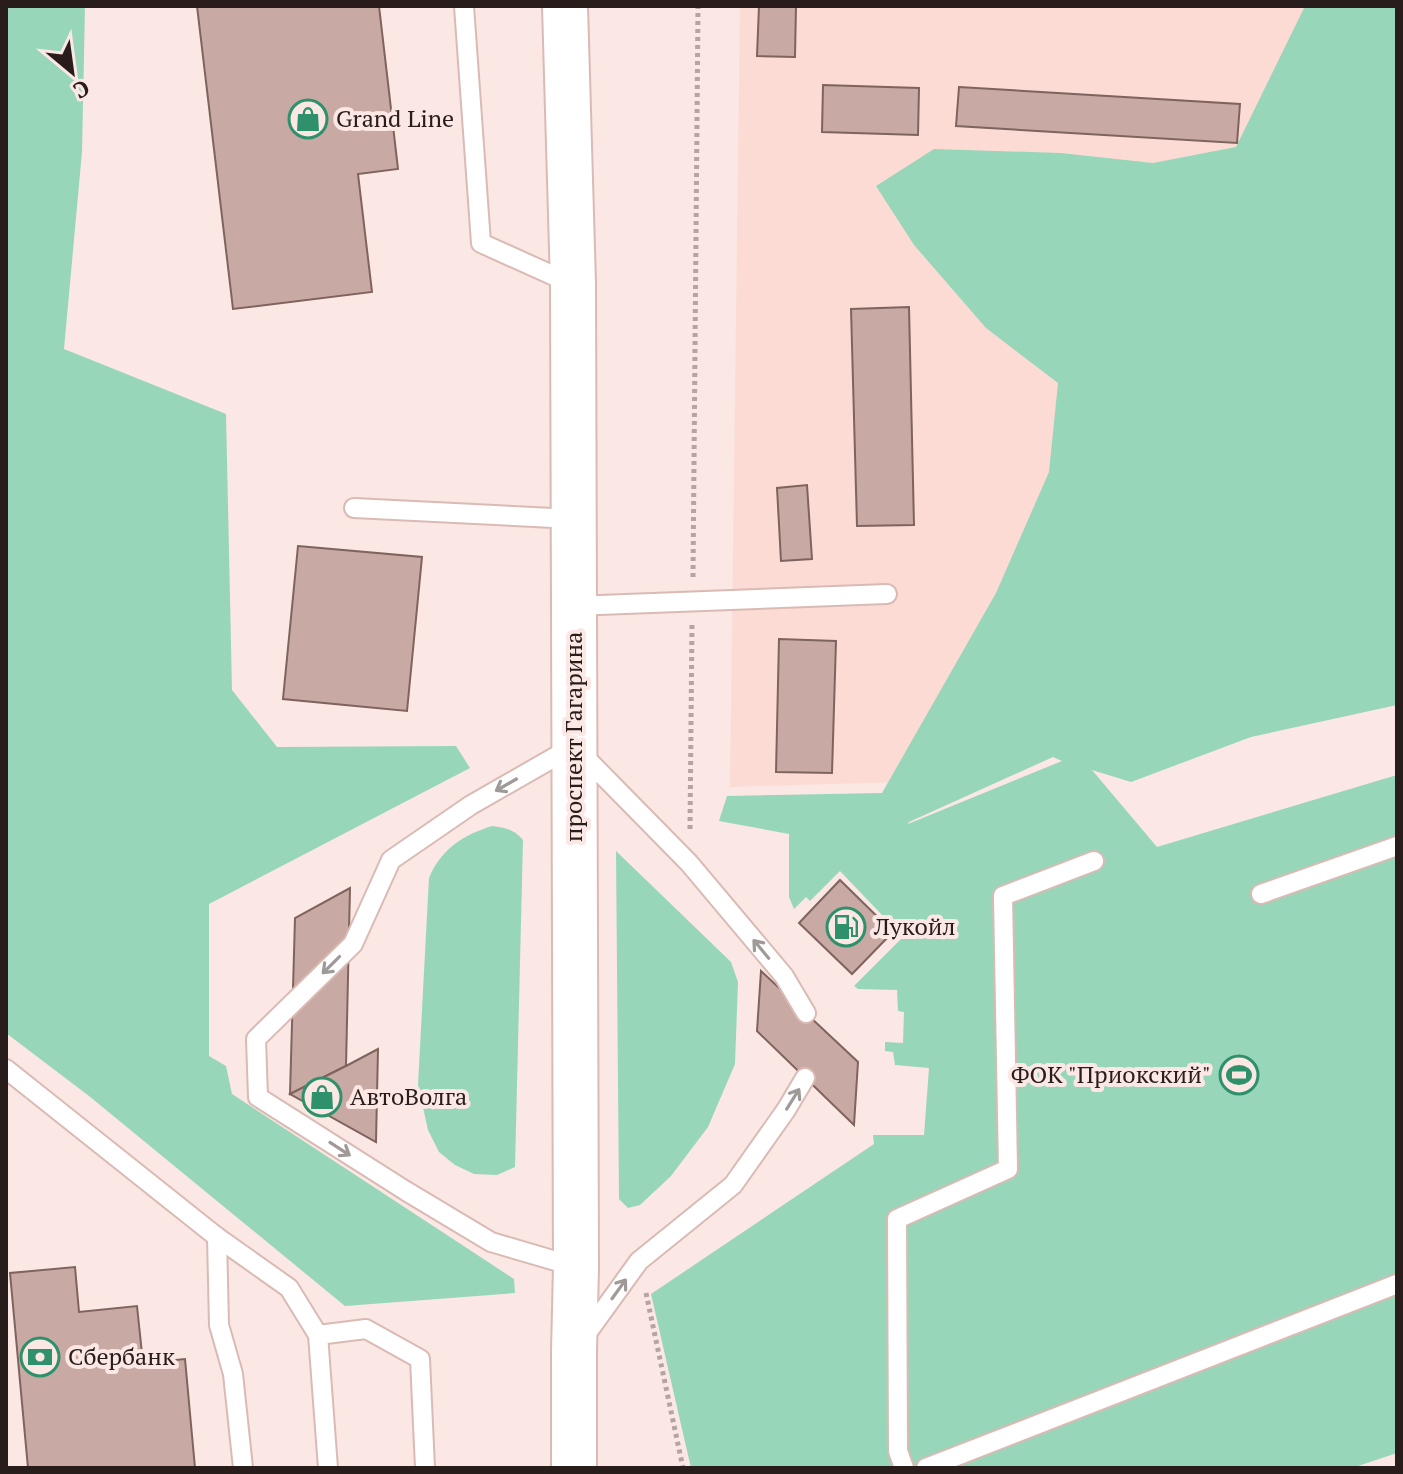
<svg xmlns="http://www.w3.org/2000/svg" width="1403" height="1474" viewBox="0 0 1403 1474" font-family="'PT Serif',serif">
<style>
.built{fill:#fcdbd5}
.green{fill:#98d6b9;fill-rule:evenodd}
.building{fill:#c8a9a3;stroke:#7f635e;stroke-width:2}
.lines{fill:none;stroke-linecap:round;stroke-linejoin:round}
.service-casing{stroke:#dabab4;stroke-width:22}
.primary-casing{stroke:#dabab4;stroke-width:48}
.path{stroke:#b5a4a0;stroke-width:5;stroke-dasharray:4 4;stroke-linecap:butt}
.service{stroke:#fff;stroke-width:18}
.primary{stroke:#fff;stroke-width:44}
.oneway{stroke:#9f9998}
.labels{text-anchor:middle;stroke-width:8;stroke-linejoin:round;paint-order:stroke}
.poi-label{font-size:24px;fill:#291d1b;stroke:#fbe7e3;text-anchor:start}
.street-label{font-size:24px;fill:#291d1b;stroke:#fbe7e3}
</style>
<rect width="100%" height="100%" fill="#fbe7e3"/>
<path class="built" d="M740 6H1318L900 782 730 787Z"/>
<g class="green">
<path d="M6 6H85L82 152 64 349 226 414 232 690 277 747 456 746 470 768 209 904V1056L226 1066 232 1094 514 1279 515 1293 345 1306 89 1096 6 1033Z"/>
<path d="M1305 6H1397V705L1251 737 1131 782 1092 770 1157 847 1397 775V1453L1352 1468H691L651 1294 874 1144 873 1135H924L929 1068 895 1065 893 1052 885 1051V1042L903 1043 904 1012 898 1011 897 990 858 989 854 986 903 937 840 871 810 901 806 897 794 909 789 897V834L719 821 727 796 882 793 996 593 1049 472 1058 383 986 328 914 245 876 186 934 149 1061 153 1153 163 1236 147ZM1053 757 1062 761 908 824 909 822Z"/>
<path d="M492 826C505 828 514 829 523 840L515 1167 497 1175 474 1174 455 1165 439 1152 428 1130 418 1085 429 878C441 849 463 835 492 826Z"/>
<path d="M616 851 731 962 738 982 735 1064 708 1127 671 1176 640 1205 628 1208 619 1199Z"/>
</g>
<g class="building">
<path d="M197 6H379L398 169 358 174 372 292 233 309Z"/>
<path d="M759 6H796L795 57 757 56Z"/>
<path d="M823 85 919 88 918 135 822 132Z"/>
<path d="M959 87 1240 104 1237 143 956 126Z"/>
<path d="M909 307 914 525 857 526 851 309Z"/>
<path d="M807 485 812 559 781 561 777 488Z"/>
<path d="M298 546 422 557 407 711 283 699Z"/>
<path d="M779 639 836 641 832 773 776 772Z"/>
<path d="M840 880 893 932 852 974 799 923Z"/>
<path d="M350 888 346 1066 290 1094 295 918Z"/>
<path d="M761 971 858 1062 854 1125 757 1031Z"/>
<path d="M378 1049 376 1142 290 1094 346 1066Z"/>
<path d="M75 1267 79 1312 137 1306 143 1363 185 1359 195 1468H28L10 1273Z"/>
</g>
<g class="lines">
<g class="service-casing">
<g id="service">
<path d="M464 6 481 243 572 284"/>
<path d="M354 508 573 519"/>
<path d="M573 606 887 594"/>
<path d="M1261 894 1397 846"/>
<path d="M6 1069 217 1237 289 1288 318 1335 328 1468"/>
<path d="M217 1237 219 1325 233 1374 243 1468"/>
<path d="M576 1267 491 1242 406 1191 258 1097 256 1039 353 944 391 860 471 805 574 746 689 863 784 976 806 1013"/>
<path d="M318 1335 366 1329 420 1359 425 1468"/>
<path d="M582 1340 639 1261 733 1185 786 1110 805 1078"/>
<path d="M904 1468 898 1451 897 1219 1008 1169 1003 896 1094 861"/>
<path d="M926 1468 1397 1284"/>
</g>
</g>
<g class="primary-casing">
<path id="primary" d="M565 6 573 284 576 1267 574 1352V1468"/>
</g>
<g class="path">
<path d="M693 577 698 6"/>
<path d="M690 829 692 623"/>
<path d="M646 1293 683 1468"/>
</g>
<use href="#service" class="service"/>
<use href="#primary" class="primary"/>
</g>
<defs><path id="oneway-shaft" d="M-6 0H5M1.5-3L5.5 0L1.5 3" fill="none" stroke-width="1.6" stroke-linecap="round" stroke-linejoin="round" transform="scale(2)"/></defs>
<g class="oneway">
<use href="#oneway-shaft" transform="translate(506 785) rotate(150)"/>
<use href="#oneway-shaft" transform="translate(761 949) rotate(-130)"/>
<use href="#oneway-shaft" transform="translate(331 965) rotate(135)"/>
<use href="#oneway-shaft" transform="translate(793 1099) rotate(-58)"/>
<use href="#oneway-shaft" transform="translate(340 1149) rotate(33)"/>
<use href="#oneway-shaft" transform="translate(619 1289) rotate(-54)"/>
</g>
<defs>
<g id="shop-ring" transform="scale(2)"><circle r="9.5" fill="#fbe7e3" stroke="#2e916c" stroke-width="1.5"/><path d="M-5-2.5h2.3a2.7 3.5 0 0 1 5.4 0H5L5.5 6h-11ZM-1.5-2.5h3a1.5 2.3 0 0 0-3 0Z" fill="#2e916c"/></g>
<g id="fuel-ring" transform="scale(2)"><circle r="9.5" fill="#fbe7e3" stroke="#2e916c" stroke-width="1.5"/><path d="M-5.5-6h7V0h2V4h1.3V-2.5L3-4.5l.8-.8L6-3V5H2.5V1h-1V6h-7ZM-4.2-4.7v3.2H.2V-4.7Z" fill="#2e916c"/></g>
<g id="stadium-ring" transform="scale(2)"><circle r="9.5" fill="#fbe7e3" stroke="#2e916c" stroke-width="1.5"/><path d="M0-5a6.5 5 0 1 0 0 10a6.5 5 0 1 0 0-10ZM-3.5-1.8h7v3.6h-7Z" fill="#2e916c"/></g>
<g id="bank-ring" transform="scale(2)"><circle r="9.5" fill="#fbe7e3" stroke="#2e916c" stroke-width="1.5"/><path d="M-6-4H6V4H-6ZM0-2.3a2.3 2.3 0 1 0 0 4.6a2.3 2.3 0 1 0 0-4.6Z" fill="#2e916c"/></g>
</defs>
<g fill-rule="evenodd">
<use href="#shop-ring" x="308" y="119"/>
<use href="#fuel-ring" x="846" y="927"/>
<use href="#stadium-ring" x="1239" y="1075"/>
<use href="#shop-ring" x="322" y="1097"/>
<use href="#bank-ring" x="40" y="1357"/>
</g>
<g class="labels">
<g class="poi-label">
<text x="336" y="127">Grand Line</text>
<text x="874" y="935">Лукойл</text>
<text x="1211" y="1083" text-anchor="end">ФОК "Приокский"</text>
<text x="350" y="1105">АвтоВолга</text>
<text x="68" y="1365">Сбербанк</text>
</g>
<g class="street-label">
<text transform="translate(574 737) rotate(-90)" y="8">проспект Гагарина</text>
</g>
</g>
<rect width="1403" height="1474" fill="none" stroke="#291d1b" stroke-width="16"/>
<g transform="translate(72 72) rotate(151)" stroke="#fbe7e3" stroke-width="6" paint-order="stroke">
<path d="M0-6L14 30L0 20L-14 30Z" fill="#291d1b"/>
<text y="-12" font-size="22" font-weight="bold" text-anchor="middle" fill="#291d1b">С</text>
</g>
</svg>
